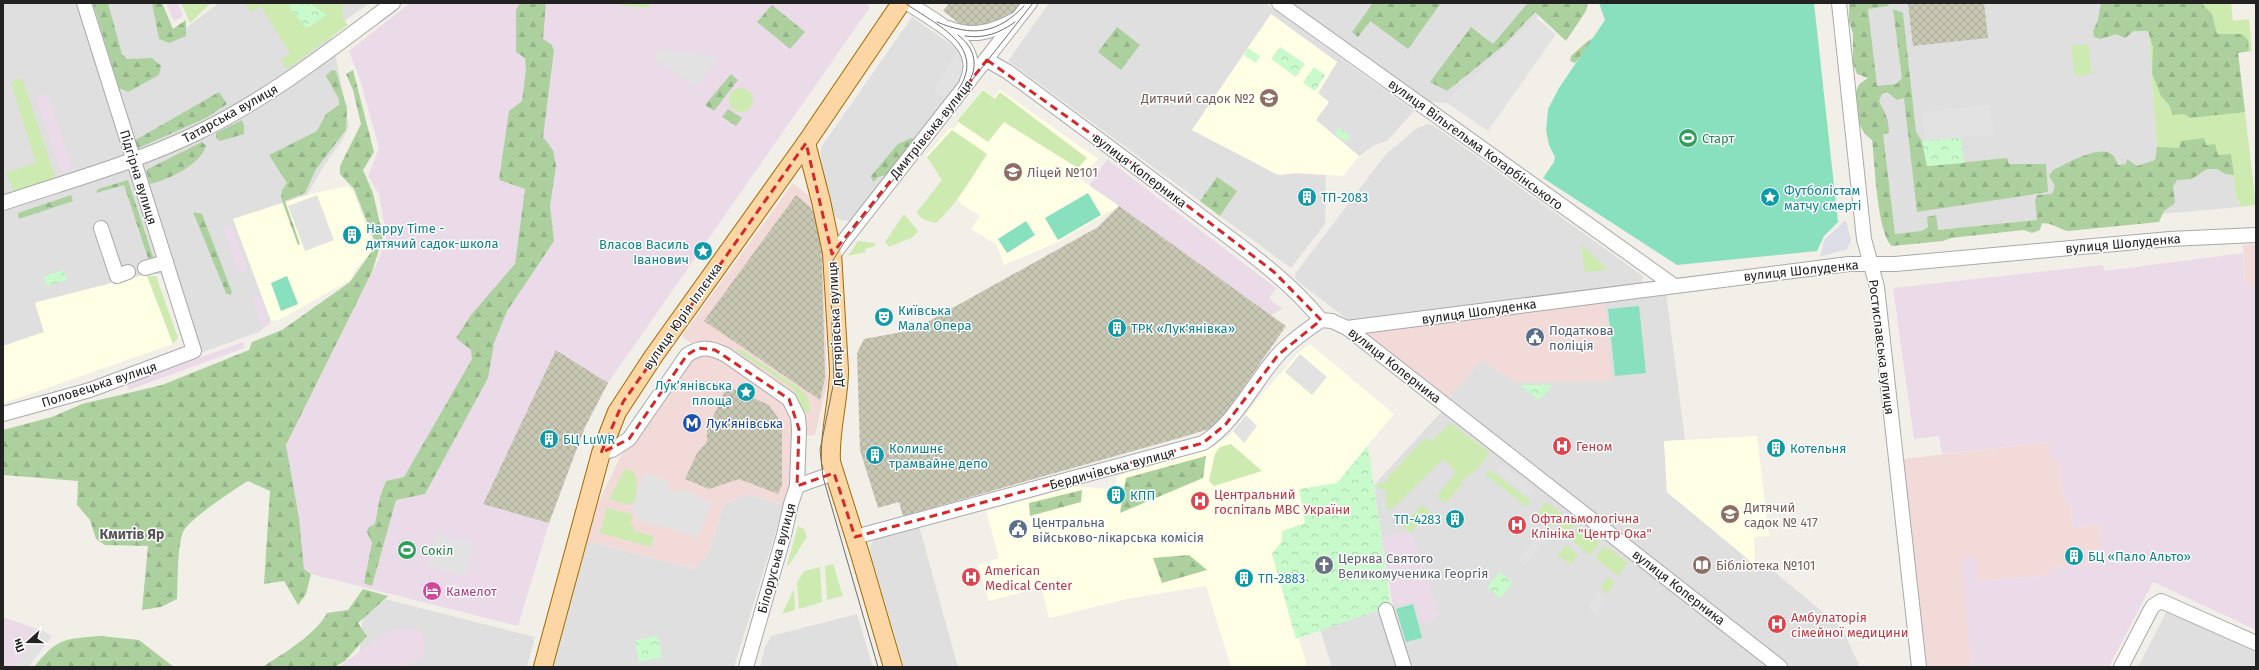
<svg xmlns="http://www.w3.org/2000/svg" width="2259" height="670" viewBox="0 0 2259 670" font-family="'Fira Sans',sans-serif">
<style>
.residential{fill:#e0dfdf}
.commercial{fill:#f2dad9}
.industrial{fill:#ebdbe8}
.education{fill:#ffffe5}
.construction{fill:url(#construction-cross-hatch)}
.grass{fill:#cdebb0}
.forest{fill:url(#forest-firs)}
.park{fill:url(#park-crowns)}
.pitch{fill:#88e0be}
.parking{fill:#e2e2e2}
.plaza{fill:#dddde8}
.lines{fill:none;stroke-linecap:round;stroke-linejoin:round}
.minor-casing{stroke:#a9a9a9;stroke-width:16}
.major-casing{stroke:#a06b00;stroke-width:20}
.minor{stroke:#fff;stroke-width:14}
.major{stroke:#fcd6a4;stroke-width:18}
.tram{stroke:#707070;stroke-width:1}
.marked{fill:none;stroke:#d62828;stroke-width:3;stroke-dasharray:8 5;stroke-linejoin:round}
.labels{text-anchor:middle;stroke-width:3;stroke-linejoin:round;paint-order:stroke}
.education-label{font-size:13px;fill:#785e54;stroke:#fff;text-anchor:start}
.street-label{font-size:13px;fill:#222;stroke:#fff}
.leisure-label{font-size:13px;fill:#27864d;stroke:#fff;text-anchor:start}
.culture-label{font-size:13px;fill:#0d838f;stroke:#fff;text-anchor:start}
.service-label{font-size:13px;fill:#4e5e75;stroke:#fff;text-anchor:start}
.transit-label{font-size:13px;fill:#164399;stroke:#fff;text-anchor:start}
.health-label{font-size:13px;fill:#be3a42;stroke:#fff;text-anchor:start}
.worship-label{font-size:13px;fill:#5b616d;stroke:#fff;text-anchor:start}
.hotel-label{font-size:13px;fill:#b23c85;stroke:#fff;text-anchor:start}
.neighbourhood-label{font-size:14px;font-weight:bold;fill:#555;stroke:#fff}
</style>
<defs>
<pattern id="construction-cross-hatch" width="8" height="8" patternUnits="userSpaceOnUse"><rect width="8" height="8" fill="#c7c7b4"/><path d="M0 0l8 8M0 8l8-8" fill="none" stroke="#abab9a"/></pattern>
<pattern id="forest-firs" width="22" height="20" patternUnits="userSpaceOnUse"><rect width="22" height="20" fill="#add19e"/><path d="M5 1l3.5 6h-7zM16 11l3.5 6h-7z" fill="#95b388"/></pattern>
<pattern id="park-crowns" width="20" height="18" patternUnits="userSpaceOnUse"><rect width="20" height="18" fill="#c8facc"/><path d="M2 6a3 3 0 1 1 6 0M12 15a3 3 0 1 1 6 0" fill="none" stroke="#acd6af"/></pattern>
</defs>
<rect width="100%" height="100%" fill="#f2efe9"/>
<g class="residential">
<path d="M3 3H155L171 39 219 3H370L331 30 349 127 341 142 325 164 307 195 234 219 271 321 259 332 200 353 174 274H147L36 302 44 332 3 346Z"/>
<path d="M1049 3H1265L1414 111 1387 141 1374 145 1359 156 1316 120 1318 93 1337 62 1271 14 1192 130 1278 175 1296 173 1326 175 1325 224 1291 268 1008 61Z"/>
<path d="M1290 3H1552L1447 103 1430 102Z"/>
<path d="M1865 3H2111L2147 10 2158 162 2231 154 2236 200H2239L2240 207 1891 237Z"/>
<path d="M912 17 959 50 935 89 948 100 850 221 839 220 833 214 821 166V147Z"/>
<path d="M1427 124 1433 125 1643 276 1642 283 1359 321 1347 319 1296 280 1295 274 1386 154 1416 129Z"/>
<path d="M1666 292 1685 440 1664 441 1667 492 1755 565 1771 569 1842 628 1859 665 1857 667H1783L1447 401 1481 360 1515 382 1604 299Z"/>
<path d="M1445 408 1774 667H1332L1320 629 1391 606 1414 601 1440 616 1381 537 1374 485Z"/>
<path d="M749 494 784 505 734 667H551L587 541 695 569 696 565 707 557 724 504Z"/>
<path d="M919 525 933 577 958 667H904L871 555 870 547 872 542 877 538Z"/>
<path d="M365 594 535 637 527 667H358Z"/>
<path d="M2168 609 2256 649V667H2138Z"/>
<path d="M857 614 873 667H760L765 647 771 636Z"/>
</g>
<g class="commercial">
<path d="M793 183 809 196 822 226 827 383 815 435 797 437 795 481 784 505 749 494 724 504 707 557 696 565 695 569 587 541 598 504 620 457 688 355 699 349 682 336Z"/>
<path d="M2256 244V286L2245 283 2243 245Z"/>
<path d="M1604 299 1612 381 1515 382 1481 360 1447 401 1365 335 1366 331Z"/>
<path d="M2049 442 2059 459 2062 494 2071 507 2073 528 2101 524 2099 562 2050 568V575L1978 581 1962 559 1972 667H1927L1903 459Z"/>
</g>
<g class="industrial">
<path d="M166 3H178L183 16 174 21Z"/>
<path d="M410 3H865L870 7 608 383 557 350 483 503 549 523 518 626 311 574 304 569 299 518 286 445 379 259 386 236 379 194 368 176 379 148 360 80 349 51Z"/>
<path d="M48 94 73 170 61 174 36 98Z"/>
<path d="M1107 159 1276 288 1269 299 1283 309 1271 315 1089 186Z"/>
<path d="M232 226 247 270 238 273 224 229Z"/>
<path d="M2243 253 2245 283 2256 286V630L2153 582 2109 667H1972L1961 559 1975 557 1978 581 2050 575V568L2099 562 2101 524 2073 528 2071 507 2062 494 2059 459 2051 460 2049 442 1942 454 1939 436 1914 439 1893 288 2103 265 2104 271Z"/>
<path d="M260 295 269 325 262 327 252 298Z"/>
<path d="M243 342 244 348 129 390 127 384Z"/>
<path d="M1411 532 1440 616 1422 624 1414 601 1393 606 1381 537Z"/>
<path d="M3 617 43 631 52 636 28 667H3Z"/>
<path d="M419 629 423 634 424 658 401 667H339L390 630Z"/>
</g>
<g class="education">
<path d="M1271 14 1337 62 1318 93 1329 102 1316 120 1359 156 1343 176 1296 173 1278 175 1192 130Z"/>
<path d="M983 89 994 98 1000 90 1098 159 1080 179 1119 206 1058 242 1004 265 996 244 971 229 980 216 961 204 936 165 926 156 950 128H955L958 123 957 121Z"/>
<path d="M347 186 353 191 375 250 356 268 350 280 279 320 271 321 233 219 307 195Z"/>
<path d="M147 274 173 344 4 403 3 346 44 332 35 303Z"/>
<path d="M1310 344 1394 414 1368 445 1381 537 1320 629 1299 639 1307 667H1231L1206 586 1131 598 1049 618 1041 587 989 601 978 565 999 558 986 511 1077 486 1115 490 1117 476 1211 448 1229 436 1257 400 1301 350Z"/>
<path d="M1757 436 1769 536 1754 537 1755 565 1667 492 1664 441Z"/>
</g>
<g class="construction">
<path d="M949 3H1023L1016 12 992 26 964 27 943 11Z"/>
<path d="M1908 3H1984L1988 38 1913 46Z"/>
<path d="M796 195 810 207 821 227 825 377 820 400 704 321Z"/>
<path d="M1119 206 1286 326 1223 417 1212 428 1183 437 903 516 899 502 878 508 860 450 857 353 864 339 913 330 1098 227Z"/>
<path d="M556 350 608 383 585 427 549 523 483 504Z"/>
<path d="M727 386 769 405 780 421 782 430V485L778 494 739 479 709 489 685 479 697 453 707 442V430Z"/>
</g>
<g class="grass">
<path d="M181 3H211L190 23Z"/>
<path d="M244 3H343L342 17 348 25 287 69 281 60 290 54 261 6 251 12Z"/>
<path d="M619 3H649L650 8 619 5Z"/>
<path d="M2111 3H2231L2233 21 2249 19 2252 51 2238 53 2256 205 2240 207 2239 200H2236L2231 154 2158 163 2147 10Z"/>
<path d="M2088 44 2092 74 2075 76 2071 46Z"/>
<path d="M22 78 55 177 14 193 6 173 36 163 11 82Z"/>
<circle cx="741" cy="100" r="12"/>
<path d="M983 90 995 99 1000 92 1087 158 1078 168 1004 122 988 142 957 121Z"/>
<path d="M952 130 987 154C972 177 957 204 936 223 928 221 920 220 917 212L942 180 927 157Z"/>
<path d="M904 214 918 231 913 237 889 247 885 242Z"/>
<path d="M858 241 875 243V246L865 249 866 252 848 256Z"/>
<path d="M1581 244 1608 270 1585 272Z"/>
<path d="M147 276H156L178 338 173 344Z"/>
<path d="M740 349 799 388C806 394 812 403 809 413L803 412 794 389 735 350Z"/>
<path d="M1450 423 1490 453 1477 469 1461 481 1463 483 1445 504 1437 496 1456 472 1443 459 1393 508 1387 510 1386 490 1378 489 1377 484 1388 481V477L1425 438 1432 441Z"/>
<path d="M1231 444 1262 471 1214 486 1209 481 1215 454 1220 447Z"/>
<path d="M625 469 633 471C638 479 639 500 630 505L609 499Z"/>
<path d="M1490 470 1531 501 1527 507 1486 475Z"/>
<path d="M1546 502 1562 514 1552 527 1536 515Z"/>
<path d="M1422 505 1430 512 1410 533 1402 525Z"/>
<path d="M607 508 633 515 630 525 634 526 633 531 654 536 651 547 600 533Z"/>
<path d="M1566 516 1575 523 1565 537 1556 530Z"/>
<path d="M798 526 804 529 807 537 789 565 787 564Z"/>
<path d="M1579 526 1600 543 1590 555 1570 539Z"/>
<path d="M1566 545 1578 555 1571 565 1558 555Z"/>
<path d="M1605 546 1628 563 1618 576 1595 558Z"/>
<path d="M833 564 843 596 827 600 825 566Z"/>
<path d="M820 567 822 602 799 609 797 583 804 571Z"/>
<path d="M1608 577 1615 583 1606 594 1600 587Z"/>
<path d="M794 589 795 610 782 614Z"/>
</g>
<g class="forest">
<path d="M93 3H108L122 54 127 59 152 58 161 66 159 75 128 92 119 88Z"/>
<path d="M152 3H162L173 29 186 20V36L169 43 159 39Z"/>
<path d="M520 3H546L543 39 551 44 554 50 543 137 553 150 556 166 550 206 554 241 507 311 494 343 488 378 425 494 396 500 372 586 364 583 372 543 367 532 368 528 375 524 380 497 386 481 404 477 472 359 471 350 456 338 471 315 515 264 525 189 499 180 509 111 522 101 526 70 525 58 516 52V10Z"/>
<path d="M1373 3H1441L1408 49 1370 21 1358 37 1352 32Z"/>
<path d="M1528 3H1588L1586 11 1566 41 1535 12 1504 45 1447 91 1430 82 1471 27 1493 44Z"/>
<path d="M1849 3H1890L1888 6 1868 9 1877 86 1896 84 1902 78 1893 9 1903 13 1916 132 1922 141 1927 166 2007 158 2009 164H2046L2048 192 1917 212 1904 98 1897 100 1887 92 1882 94 1879 101C1885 114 1889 118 1889 133L1883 134 1895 234 1922 231 1928 227 1927 217 1936 215 1938 230 2037 220 2035 200 2037 195 2052 194 2055 186 2049 176 2053 170C2066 164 2102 142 2114 156 2115 158 2116 162 2118 165L2126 164 2127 159 2137 166 2155 160 2157 147 2179 148 2181 141 2204 138 2206 145 2215 144 2218 155 2231 154 2234 175 2225 174 2217 169H2207L2192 179 2177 180 2173 187 2175 203 2164 211 2159 222 2068 231C2059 229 2050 222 2042 223L2040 230 2032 233 2024 230 1951 238 1943 241 1892 246C1877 233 1875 163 1872 140 1857 131 1851 103 1858 86 1860 83 1865 80 1868 78L1857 74 1853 63V34L1849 21Z"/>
<path d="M2101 3H2201L2212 14 2217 34H2242L2248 40 2249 51 2238 53 2245 112 2190 118 2184 114 2173 115 2169 105 2161 96 2152 73 2153 47 2148 31H2134L2125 38 2116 34 2101 39 2094 37 2093 31 2098 20Z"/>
<path d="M772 5 805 32 790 49 757 22Z"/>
<path d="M1117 27 1140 45 1121 70 1098 52Z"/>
<path d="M1596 37 1575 63 1570 61 1571 56C1580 49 1586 40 1596 37Z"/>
<path d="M332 70 336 71 347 108 346 130 316 169 305 193 285 201 300 244 298 245 281 198 282 190 287 183 269 155 317 131 326 114 339 105V99L326 76Z"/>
<path d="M353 70 374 152 363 170 373 193 383 237 372 272 286 445 299 518 304 569 311 574 306 594 298 605 284 581 264 584 270 491 248 481C235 489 189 519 183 532 177 547 178 582 177 599L161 607 142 610 148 546 105 545 96 539 90 520 77 505 78 481 3 475V430L52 417 82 404 162 385 249 350 252 342 282 330 350 282 376 245 354 189 340 174V166L361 124 353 90 346 74Z"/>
<path d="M731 74 738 80 714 111 705 105Z"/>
<path d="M219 92 227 104 206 118 134 150 132 142Z"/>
<path d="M728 109 742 118 736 126 722 117Z"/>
<path d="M242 120 244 126V134L220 141 216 138V133Z"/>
<path d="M911 138 915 139 887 175 878 177 873 182 871 176 898 144Z"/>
<path d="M202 142 206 146C200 165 168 180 150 184L146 170Z"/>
<path d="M1217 177 1237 191 1220 216 1200 201Z"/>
<path d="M128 180 154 260 149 261 124 185 96 193 98 189Z"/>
<path d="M71 195 73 201 19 219 18 213Z"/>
<path d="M193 212 202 214 232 292 230 295 226 293Z"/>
<path d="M1206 456 1203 478 1120 513 1126 478Z"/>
<path d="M1082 490 1081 502 1030 516 1029 503Z"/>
<path d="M1189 555 1207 570 1162 583 1153 558Z"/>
<path d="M363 589 388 596 358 623 367 636 345 661 334 667H262C282 655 317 633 327 613L348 610Z"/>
<path d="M100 636 139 640 174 667H34C58 637 65 639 100 636Z"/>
</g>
<g class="park">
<path d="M293 3H309L327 15 306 29 289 6Z"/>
<path d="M1280 47 1305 64 1296 77 1271 59Z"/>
<path d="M1248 48 1260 56 1256 63 1244 55Z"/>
<path d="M1314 67 1325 75 1315 91 1303 83Z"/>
<path d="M1339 127 1350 136 1346 142 1335 134Z"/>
<path d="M1961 138 1964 163 1927 166 1922 141Z"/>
<path d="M64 270 67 280 47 286 44 276Z"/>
<path d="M1519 385H1553L1539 400Z"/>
<path d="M1368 445 1391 606 1296 639 1272 554 1282 541V531L1305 523 1299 489 1337 483Z"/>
<path d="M1500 572 1513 583 1500 598 1487 587Z"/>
<path d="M658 636 662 657 639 662 635 640Z"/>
</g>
<g class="pitch">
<path d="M1599 3H1814L1838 222 1824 236 1817 251 1677 265 1543 178 1554 162 1555 157 1549 145 1546 130 1548 109 1559 88 1605 20Z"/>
<path d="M1088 193 1101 215 1058 240 1045 218Z"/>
<path d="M1026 221 1035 235 1007 253 998 239Z"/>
<path d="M287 276 298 304 281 311 271 283Z"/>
<path d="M1639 306 1646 373 1615 376 1608 309Z"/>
<path d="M1413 604 1422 638 1406 642 1396 609Z"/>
</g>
<g class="parking">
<path d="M1536 18 1556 34 1488 131 1447 103Z"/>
<path d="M659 49 719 57 696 87 654 59Z"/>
<path d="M959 50 964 55 965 76 948 100 935 89Z"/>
<path d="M1990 105 1994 134 1925 141 1922 112Z"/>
<path d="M317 195 334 240 305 251 288 206Z"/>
<path d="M1300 354 1327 377 1312 395 1285 372Z"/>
<path d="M1246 415 1257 426 1244 443 1233 431Z"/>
<path d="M1502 464 1535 489 1529 496 1497 471Z"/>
<path d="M645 472 669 482 666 488 678 494 681 488 711 503 698 537 635 519 636 514 631 512Z"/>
<path d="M1542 529 1549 534 1525 566 1518 561Z"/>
<path d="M436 533 474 544 465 576 427 566Z"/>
<path d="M1598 592 1606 598 1595 613 1587 607Z"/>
<path d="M43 631 52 636 28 667H13Z"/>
</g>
<path class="plaza" d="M1846 220 1851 241 1847 249 1820 257 1824 240Z"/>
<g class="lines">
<g class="minor-casing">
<g id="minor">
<path d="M908 3C933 21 985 43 967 81"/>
<path d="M1279 3 1673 285"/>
<path d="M1839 3 1864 239 1877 287 1919 667"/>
<path d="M948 28C972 38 993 32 1015 20"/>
<path d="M987 60 1008 72C1073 120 1138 168 1202 217 1244 249 1288 279 1321 320L1332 321 1347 328 1780 667"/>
<path d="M3 203C68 181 135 163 197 133 268 99 330 50 393 3"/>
<path d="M101 228 117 276 128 272"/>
<path d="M832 256 1030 3"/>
<path d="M145 268 166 262"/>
<path d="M1347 328 1849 264H1895L2170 239 2256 235"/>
<path d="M3 414 90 390 194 351 84 3"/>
<path d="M601 453 612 450 629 439 687 355C702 346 710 347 726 355L789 399 798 417 799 429 797 486 791 504 784 535 746 667"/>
<path d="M797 486 834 473"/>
<path d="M855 537 1203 443C1236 422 1253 383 1278 355 1290 341 1306 331 1321 320"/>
<path d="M1386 610 1404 667"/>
<path d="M2121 667 2150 611 2153 606 2161 601 2256 643"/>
</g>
</g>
<g class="major-casing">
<g id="major">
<path d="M806 143 821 201 832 253 839 370C839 401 829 431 831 462L860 554 893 667"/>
<path d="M543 667 601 453 617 412 653 357 806 143 901 3"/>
</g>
</g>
<use href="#minor" class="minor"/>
<use href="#major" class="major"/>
<g class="tram">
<path d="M905 3C936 25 988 46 958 90"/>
<path d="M937 22C973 37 997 34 1024 6"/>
<path d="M958 35C973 46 979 63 970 80"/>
<path d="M965 36C984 39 1000 33 1015 22"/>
<path d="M878 667 823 477 820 450 834 381 830 265 845 241 1033 3"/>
</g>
</g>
<path class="marked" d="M987 60 1125 158 1274 272 1321 320 1278 355 1226 424 1203 443 855 537 834 473 797 486 799 429 789 399 715 350 698 348 687 355 629 439 601 453 623 402 806 143 832 254Z"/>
<defs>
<g id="school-disc" transform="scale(1)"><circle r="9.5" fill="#8d6e63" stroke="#fff"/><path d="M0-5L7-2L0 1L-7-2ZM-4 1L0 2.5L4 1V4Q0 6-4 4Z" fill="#fff"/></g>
<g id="stadium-disc" transform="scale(1)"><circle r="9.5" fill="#2e9e5b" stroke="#fff"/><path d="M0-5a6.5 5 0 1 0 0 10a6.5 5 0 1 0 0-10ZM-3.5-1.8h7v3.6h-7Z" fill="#fff"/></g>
<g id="building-disc" transform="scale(1)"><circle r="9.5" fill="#0f9aa8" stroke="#fff"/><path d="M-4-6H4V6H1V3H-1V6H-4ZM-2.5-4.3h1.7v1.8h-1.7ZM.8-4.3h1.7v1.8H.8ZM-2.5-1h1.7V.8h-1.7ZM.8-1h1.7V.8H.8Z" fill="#fff"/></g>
<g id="sight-disc" transform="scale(1)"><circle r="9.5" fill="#0f9aa8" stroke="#fff"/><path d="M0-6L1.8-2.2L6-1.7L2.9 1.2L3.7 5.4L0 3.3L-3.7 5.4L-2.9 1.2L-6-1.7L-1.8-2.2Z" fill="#fff"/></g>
<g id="theatre-disc" transform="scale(1)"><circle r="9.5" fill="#0f9aa8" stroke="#fff"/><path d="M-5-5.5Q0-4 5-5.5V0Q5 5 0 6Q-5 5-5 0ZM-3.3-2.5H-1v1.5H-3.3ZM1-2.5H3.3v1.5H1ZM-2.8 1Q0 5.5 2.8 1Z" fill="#fff"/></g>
<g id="civic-disc" transform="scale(1)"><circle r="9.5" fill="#5c6f8a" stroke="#fff"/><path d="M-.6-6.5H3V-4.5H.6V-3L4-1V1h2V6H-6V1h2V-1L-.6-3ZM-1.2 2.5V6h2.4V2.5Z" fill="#fff"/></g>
<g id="metro-disc" transform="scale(1)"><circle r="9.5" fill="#1a4fb4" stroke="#fff"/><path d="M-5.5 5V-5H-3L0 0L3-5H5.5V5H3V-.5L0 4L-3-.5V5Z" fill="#fff"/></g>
<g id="hospital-disc" transform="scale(1)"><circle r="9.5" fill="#e0444e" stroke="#fff"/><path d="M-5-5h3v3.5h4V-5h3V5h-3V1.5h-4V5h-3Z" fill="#fff"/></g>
<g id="church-disc" transform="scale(1)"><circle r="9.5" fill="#6b7280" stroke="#fff"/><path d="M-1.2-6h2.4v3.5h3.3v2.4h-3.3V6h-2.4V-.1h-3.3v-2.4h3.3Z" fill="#fff"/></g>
<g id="library-disc" transform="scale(1)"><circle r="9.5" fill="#8d6e63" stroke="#fff"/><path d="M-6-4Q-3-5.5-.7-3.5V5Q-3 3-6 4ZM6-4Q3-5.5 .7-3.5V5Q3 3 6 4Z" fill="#fff"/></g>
<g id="hotel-disc" transform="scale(1)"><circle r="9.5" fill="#d1479c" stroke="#fff"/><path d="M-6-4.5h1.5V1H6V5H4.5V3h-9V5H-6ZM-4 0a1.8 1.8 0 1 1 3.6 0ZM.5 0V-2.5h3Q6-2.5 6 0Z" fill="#fff"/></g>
</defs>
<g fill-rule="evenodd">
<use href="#school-disc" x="1269" y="98"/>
<use href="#stadium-disc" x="1688" y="138"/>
<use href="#school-disc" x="1013" y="172"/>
<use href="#building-disc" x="1307" y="197"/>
<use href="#sight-disc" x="1770" y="197"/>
<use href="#building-disc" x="352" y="235"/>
<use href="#sight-disc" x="703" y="251"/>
<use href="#theatre-disc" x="884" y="317"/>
<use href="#building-disc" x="1117" y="328"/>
<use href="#civic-disc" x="1535" y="337"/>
<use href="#sight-disc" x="746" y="392"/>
<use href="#metro-disc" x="692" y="423"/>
<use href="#building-disc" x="549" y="439"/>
<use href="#hospital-disc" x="1562" y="446"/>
<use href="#building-disc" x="1776" y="448"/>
<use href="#building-disc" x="875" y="455"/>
<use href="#building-disc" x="1116" y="495"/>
<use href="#hospital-disc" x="1200" y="501"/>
<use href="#school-disc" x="1730" y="514"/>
<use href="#building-disc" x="1455" y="519"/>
<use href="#hospital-disc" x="1517" y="525"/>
<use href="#civic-disc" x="1018" y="529"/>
<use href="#stadium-disc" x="407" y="550"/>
<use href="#building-disc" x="2074" y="556"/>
<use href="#church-disc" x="1324" y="565"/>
<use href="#library-disc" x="1702" y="565"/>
<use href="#hospital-disc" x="971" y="577"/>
<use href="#building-disc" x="1244" y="578"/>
<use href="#hotel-disc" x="432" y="591"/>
<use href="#hospital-disc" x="1777" y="624"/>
</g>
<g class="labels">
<g class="education-label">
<text x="1255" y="103" text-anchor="end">Дитячий садок №2</text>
<text x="1027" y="177">Ліцей №101</text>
<text x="1744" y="512">Дитячий<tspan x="1744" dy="15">садок № 417</tspan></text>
<text x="1716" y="570">Бібліотека №101</text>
</g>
<g class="street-label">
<text transform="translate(230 113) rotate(-29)" y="5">Татарська вулиця</text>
<text transform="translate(931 129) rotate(-51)" y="5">Дмитрівська вулиця</text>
<text transform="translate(1476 144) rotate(36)" y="5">вулиця Вільгельма Котарбінського</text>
<text transform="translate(1140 170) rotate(37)" y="5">вулиця Коперника</text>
<text transform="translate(139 177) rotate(73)" y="5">Підгірна вулиця</text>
<text transform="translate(2123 243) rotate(-5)" y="5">вулиця Шолуденка</text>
<text transform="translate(1801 270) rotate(-6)" y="5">вулиця Шолуденка</text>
<text transform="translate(1479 311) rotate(-8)" y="5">вулиця Шолуденка</text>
<text transform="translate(682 316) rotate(-55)" y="5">вулиця Юрія Іллєнка</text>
<text transform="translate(835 324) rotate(-93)" y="5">Дегтярівська вулиця</text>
<text transform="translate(1882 347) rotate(83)" y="5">Ростиславська вулиця</text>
<text transform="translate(1395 365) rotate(38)" y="5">вулиця Коперника</text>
<text transform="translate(99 384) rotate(-18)" y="5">Половецька вулиця</text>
<text transform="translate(1112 468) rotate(-15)" y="5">Бердичівська вулиця</text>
<text transform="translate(776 558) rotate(-75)" y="5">Білоруська вулиця</text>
<text transform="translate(1679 587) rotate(38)" y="5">вулиця Коперника</text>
</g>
<g class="leisure-label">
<text x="1702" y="143">Старт</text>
<text x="421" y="555">Сокіл</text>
</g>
<g class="culture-label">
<text x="1784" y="195">Футболістам<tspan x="1784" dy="15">матчу смерті</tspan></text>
<text x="1321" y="202">ТП-2083</text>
<text x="366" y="233">Happy Time -<tspan x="366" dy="15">дитячий садок-школа</tspan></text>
<text x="689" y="249" text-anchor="end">Власов Василь<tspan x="689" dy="15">Іванович</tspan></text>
<text x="898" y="315">Київська<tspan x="898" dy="15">Мала Опера</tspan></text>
<text x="1131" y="333">ТРК «Лук'янівка»</text>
<text x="732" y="390" text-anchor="end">Лукʼянівська<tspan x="732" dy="15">площа</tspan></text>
<text x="563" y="444">БЦ LuWR</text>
<text x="889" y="453">Колишнє<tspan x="889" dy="15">трамвайне депо</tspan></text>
<text x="1790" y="453">Котельня</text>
<text x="1130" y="500">КПП</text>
<text x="1441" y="524" text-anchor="end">ТП-4283</text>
<text x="2088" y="561">БЦ «Пало Альто»</text>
<text x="1258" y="583">ТП-2883</text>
</g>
<g class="service-label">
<text x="1549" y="335">Податкова<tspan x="1549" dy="15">поліція</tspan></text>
<text x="1032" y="527">Центральна<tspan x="1032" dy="15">військово-лікарська комісія</tspan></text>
</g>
<g class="transit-label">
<text x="706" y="428">Лукʼянівська</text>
</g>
<g class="health-label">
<text x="1576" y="451">Геном</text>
<text x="1214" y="499">Центральний<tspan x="1214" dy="15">госпіталь МВС України</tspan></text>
<text x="1531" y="523">Офтальмологічна<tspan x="1531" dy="15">Клініка "Центр Ока"</tspan></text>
<text x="985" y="575">American<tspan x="985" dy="15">Medical Center</tspan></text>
<text x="1791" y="622">Амбулаторія<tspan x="1791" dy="15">сімейної медицини</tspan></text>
</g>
<g class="worship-label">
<text x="1338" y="563">Церква Святого<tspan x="1338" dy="15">Великомученика Георгія</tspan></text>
</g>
<g class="hotel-label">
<text x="446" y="596">Камелот</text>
</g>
<g class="neighbourhood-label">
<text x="132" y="539">Кмитів Яр</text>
</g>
</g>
<rect width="2259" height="670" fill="none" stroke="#222222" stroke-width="8"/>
<g transform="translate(28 642) rotate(249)" stroke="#ffffff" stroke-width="3" paint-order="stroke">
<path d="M0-3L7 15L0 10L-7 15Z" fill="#222222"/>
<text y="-6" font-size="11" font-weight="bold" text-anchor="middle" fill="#222222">Пн</text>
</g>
</svg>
